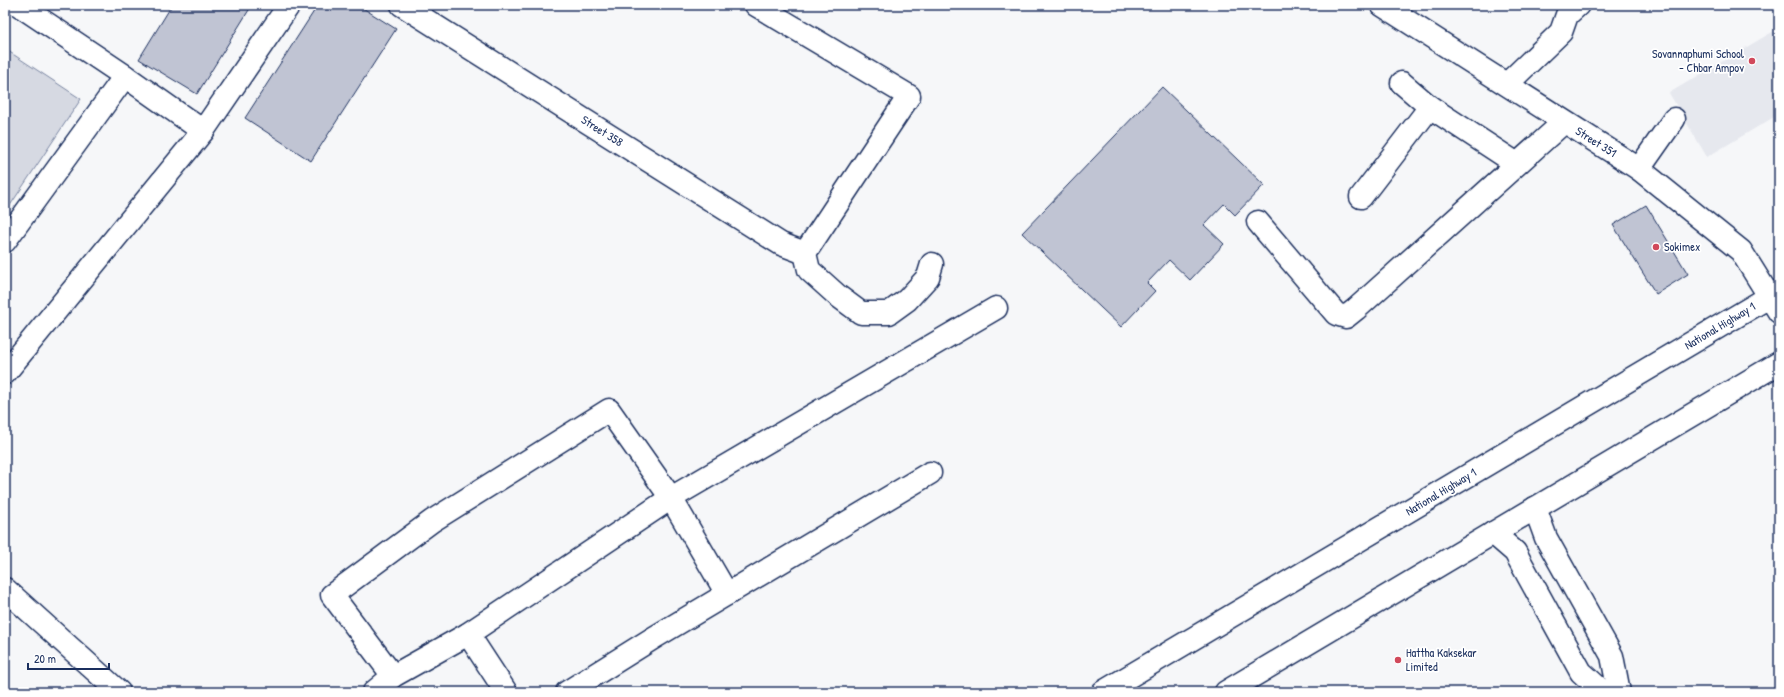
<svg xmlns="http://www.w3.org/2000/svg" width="1784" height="697" viewBox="0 0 1784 697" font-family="'Patrick Hand',sans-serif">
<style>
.built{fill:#e6e8ee}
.green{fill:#d6d9e2;stroke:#7884a0}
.building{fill:#c0c4d3;stroke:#1b2f5e}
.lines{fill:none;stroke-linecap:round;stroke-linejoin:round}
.minor-casing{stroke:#1b2f5e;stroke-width:25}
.highway-casing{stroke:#1b2f5e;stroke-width:25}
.minor{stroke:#fff;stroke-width:22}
.highway{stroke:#fff;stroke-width:22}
.poi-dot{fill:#d1495b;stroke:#fff;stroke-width:1.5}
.labels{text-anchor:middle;stroke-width:3.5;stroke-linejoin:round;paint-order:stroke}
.poi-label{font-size:12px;fill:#1b2f5e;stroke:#fff;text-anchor:start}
.street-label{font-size:12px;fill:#1b2f5e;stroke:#fff}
</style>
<rect width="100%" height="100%" fill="#f6f7f9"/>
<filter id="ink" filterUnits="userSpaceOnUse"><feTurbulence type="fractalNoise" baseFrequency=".025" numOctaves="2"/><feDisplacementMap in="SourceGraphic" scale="8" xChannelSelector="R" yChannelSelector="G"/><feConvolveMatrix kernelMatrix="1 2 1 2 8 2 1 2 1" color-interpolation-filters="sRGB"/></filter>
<g filter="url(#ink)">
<path class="built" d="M1779 28V114L1707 157 1669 93Z"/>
<path class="green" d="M5 49 81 99 5 213Z"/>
<g class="building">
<path d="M172 5H252L197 94 139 59Z"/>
<path d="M318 5H358L396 29 311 161 245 118Z"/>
<path d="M1162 87 1264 185 1235 215 1224 204 1204 225 1224 244 1190 280 1169 260 1147 283 1155 291 1121 327 1022 233Z"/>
<path d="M1646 205 1688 274 1656 294 1613 225Z"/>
</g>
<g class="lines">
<g class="minor-casing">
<g id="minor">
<path d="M19 5 125 76 203 131"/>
<path d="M402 5 781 244 805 253"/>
<path d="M756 5 909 96 805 253 809 270 838 296 861 313H889L907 300 928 277 932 264"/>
<path d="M1382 5 1639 169 1741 251 1779 312"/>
<path d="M1402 83 1430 107 1517 164"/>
<path d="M1507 84 1561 32 1567 15 1578 5"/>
<path d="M1639 169 1674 119"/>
<path d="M1361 197 1430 107"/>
<path d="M1258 222 1336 314 1346 317 1356 309 1564 122"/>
<path d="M5 241 125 76"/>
<path d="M5 373 203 131 289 5"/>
<path d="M1535 508 1546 538 1612 656 1619 692"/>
<path d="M1493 533 1515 552 1581 672 1603 692"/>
<path d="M5 589 119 692"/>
<path d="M468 634 506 692"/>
<path d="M393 676 332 595 432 521 609 410 671 498 727 594"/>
<path d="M374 692 393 676 468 634 671 498 996 308"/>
<path d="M567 692 655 637 930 473"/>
</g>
</g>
<g class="highway-casing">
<g id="highway">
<path d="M1103 692 1779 291"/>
<path d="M1226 692 1779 363"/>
</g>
</g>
<use href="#minor" class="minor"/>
<use href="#highway" class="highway"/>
</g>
</g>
<g class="poi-dot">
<circle cx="1752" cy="61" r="4"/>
<circle cx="1656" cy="247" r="4"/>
<circle cx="1398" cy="660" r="4"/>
</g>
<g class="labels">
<g class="poi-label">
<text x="1744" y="58" text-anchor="end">Sovannaphumi School<tspan x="1744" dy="14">- Chbar Ampov</tspan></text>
<text x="1664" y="251">Sokimex</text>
<text x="1406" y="657">Hattha Kaksekar<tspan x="1406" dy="14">Limited</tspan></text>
</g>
<g class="street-label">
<text transform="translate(602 131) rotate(32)" y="4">Street 358</text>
<text transform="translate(1596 142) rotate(32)" y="4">Street 351</text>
<text transform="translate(1720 326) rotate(-31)" y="4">National Highway 1</text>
<text transform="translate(1441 492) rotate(-31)" y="4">National Highway 1</text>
</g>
</g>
<rect width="1784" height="697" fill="none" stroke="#fff" stroke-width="20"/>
<rect x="10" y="10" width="1764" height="677" fill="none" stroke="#1b2f5e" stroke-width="1.5" filter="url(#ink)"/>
<path d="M28 663v6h81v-6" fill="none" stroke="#1b2f5e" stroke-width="2"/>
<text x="34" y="663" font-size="12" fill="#1b2f5e" stroke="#ffffff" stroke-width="3" paint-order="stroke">20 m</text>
</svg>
